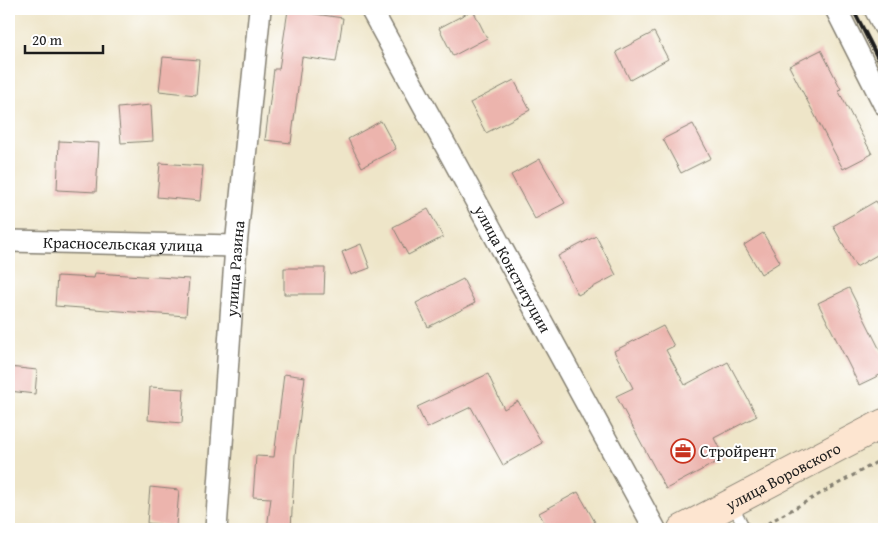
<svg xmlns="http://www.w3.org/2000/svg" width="893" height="538" viewBox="0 0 893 538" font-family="'Gentium Book Plus',serif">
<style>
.building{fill:#ecb4ad}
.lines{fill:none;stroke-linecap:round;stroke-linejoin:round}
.service-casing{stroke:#858072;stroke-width:12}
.minor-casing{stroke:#858072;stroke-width:24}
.secondary-casing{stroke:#858072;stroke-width:30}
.path{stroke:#858072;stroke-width:3;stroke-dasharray:4 4;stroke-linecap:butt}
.service{stroke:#fff;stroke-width:10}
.minor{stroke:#fff;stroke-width:21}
.secondary{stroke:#fde5d0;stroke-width:28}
.rail{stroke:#1c1c1c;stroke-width:4}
.labels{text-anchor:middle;stroke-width:4;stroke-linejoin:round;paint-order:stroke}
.street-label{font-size:16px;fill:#1c1c1c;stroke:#fff}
.poi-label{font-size:16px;fill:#1c1c1c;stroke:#fff;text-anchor:start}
</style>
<rect width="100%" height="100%" fill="#fff"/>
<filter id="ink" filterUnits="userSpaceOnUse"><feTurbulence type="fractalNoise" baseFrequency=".02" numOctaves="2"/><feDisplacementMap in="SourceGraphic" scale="10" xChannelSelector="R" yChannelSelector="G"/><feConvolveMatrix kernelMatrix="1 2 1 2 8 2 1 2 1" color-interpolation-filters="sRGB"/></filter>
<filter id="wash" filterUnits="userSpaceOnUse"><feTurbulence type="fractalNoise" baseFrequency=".0096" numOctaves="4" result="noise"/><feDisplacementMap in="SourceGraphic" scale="20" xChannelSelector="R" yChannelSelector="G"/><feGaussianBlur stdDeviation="1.12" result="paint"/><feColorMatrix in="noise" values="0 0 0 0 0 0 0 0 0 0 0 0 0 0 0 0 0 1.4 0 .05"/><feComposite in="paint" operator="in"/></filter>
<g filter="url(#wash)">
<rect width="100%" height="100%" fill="#eee5c8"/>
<g id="blocks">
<g class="building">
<path d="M288 10 343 18 336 62 302 57 291 143 265 140 274 69H279Z"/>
<path d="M473 10 487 38 453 56 439 28Z"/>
<path d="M654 32 668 59 630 80 616 52Z"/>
<path d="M821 50 841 89 838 90 872 154 843 169 789 66Z"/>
<path d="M163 57 199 60 196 95 159 91Z"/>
<path d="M514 80 530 110 486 133 470 103Z"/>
<path d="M151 105 153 141 121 143 118 108Z"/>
<path d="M381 121 396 149 362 167 348 139Z"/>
<path d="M693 124 711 158 681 173 663 139Z"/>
<path d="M59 141 99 143 96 192 57 190Z"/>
<path d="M540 159 565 203 535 219 511 175Z"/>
<path d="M160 163 203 166 200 201 157 197Z"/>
<path d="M876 201 884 215V251L856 267 833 226Z"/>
<path d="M428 209 443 237 408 255 393 227Z"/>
<path d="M763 233 780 262 761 274 744 245Z"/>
<path d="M596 236 616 275 578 295 558 256Z"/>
<path d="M361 244 370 268 351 275 342 252Z"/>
<path d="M284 268H325L324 294H284Z"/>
<path d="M95 273 189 279 186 316 55 306 57 276 94 278Z"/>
<path d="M463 279 475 303 428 327 416 303Z"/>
<path d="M849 288 884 358V373L859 385 818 303Z"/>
<path d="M663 326 674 346 666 350 685 385 728 362 757 416 714 438 724 458 666 489 616 396 633 388 614 351Z"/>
<path d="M9 367 37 370 35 394 9 391Z"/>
<path d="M284 374 305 377 295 455 291 529H267L271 498 253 497 256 456 274 457Z"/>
<path d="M488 374 504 409 518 401 542 443 503 465 471 407 427 428 417 407Z"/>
<path d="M150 387 184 389 182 423 148 420Z"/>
<path d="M150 487 179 490 176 526 147 523Z"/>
<path d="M578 492 595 522 582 529H548L539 513Z"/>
</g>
</g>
</g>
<g filter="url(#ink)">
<use href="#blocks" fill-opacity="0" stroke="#858072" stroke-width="1"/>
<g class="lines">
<g class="service-casing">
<path id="service" d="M732 504 745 529"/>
</g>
<g class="minor-casing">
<g id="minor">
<path id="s1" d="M371 9 655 529"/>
<path d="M836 9 884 104"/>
<path d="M875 9 884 26"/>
<path id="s2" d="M9 241 236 246"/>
<path id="s3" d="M216 529 236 246 260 9"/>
</g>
</g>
<g class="secondary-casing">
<g id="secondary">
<path id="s4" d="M682 529 884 423"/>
</g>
</g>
<path class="path" d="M761 527 884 458"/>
<use href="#service" class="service"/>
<use href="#minor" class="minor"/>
<use href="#secondary" class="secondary"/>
<path class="rail" d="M853 9 884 70"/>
</g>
</g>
<defs>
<g id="office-ring" transform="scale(1.25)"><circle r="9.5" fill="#fff" stroke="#c8321e" stroke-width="1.5"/><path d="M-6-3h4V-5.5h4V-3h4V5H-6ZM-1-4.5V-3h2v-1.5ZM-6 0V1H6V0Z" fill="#c8321e"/></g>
</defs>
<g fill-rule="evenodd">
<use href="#office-ring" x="683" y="451"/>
</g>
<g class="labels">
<g class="street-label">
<text dy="6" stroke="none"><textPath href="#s2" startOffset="114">Красносельская улица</textPath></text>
<text dy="6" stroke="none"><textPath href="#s3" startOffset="261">улица Разина</textPath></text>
<text dy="6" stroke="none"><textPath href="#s1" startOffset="296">улица Конституции</textPath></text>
<text dy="6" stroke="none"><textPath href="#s4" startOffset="114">улица Воровского</textPath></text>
</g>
<g class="poi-label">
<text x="700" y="457">Стройрент</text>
</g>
</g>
<rect width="893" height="538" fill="none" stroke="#fff" stroke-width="30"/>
<path d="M25 45v8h78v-8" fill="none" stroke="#1c1c1c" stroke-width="2.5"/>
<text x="32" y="45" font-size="15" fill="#1c1c1c" stroke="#ffffff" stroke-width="4" paint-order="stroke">20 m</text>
</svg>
